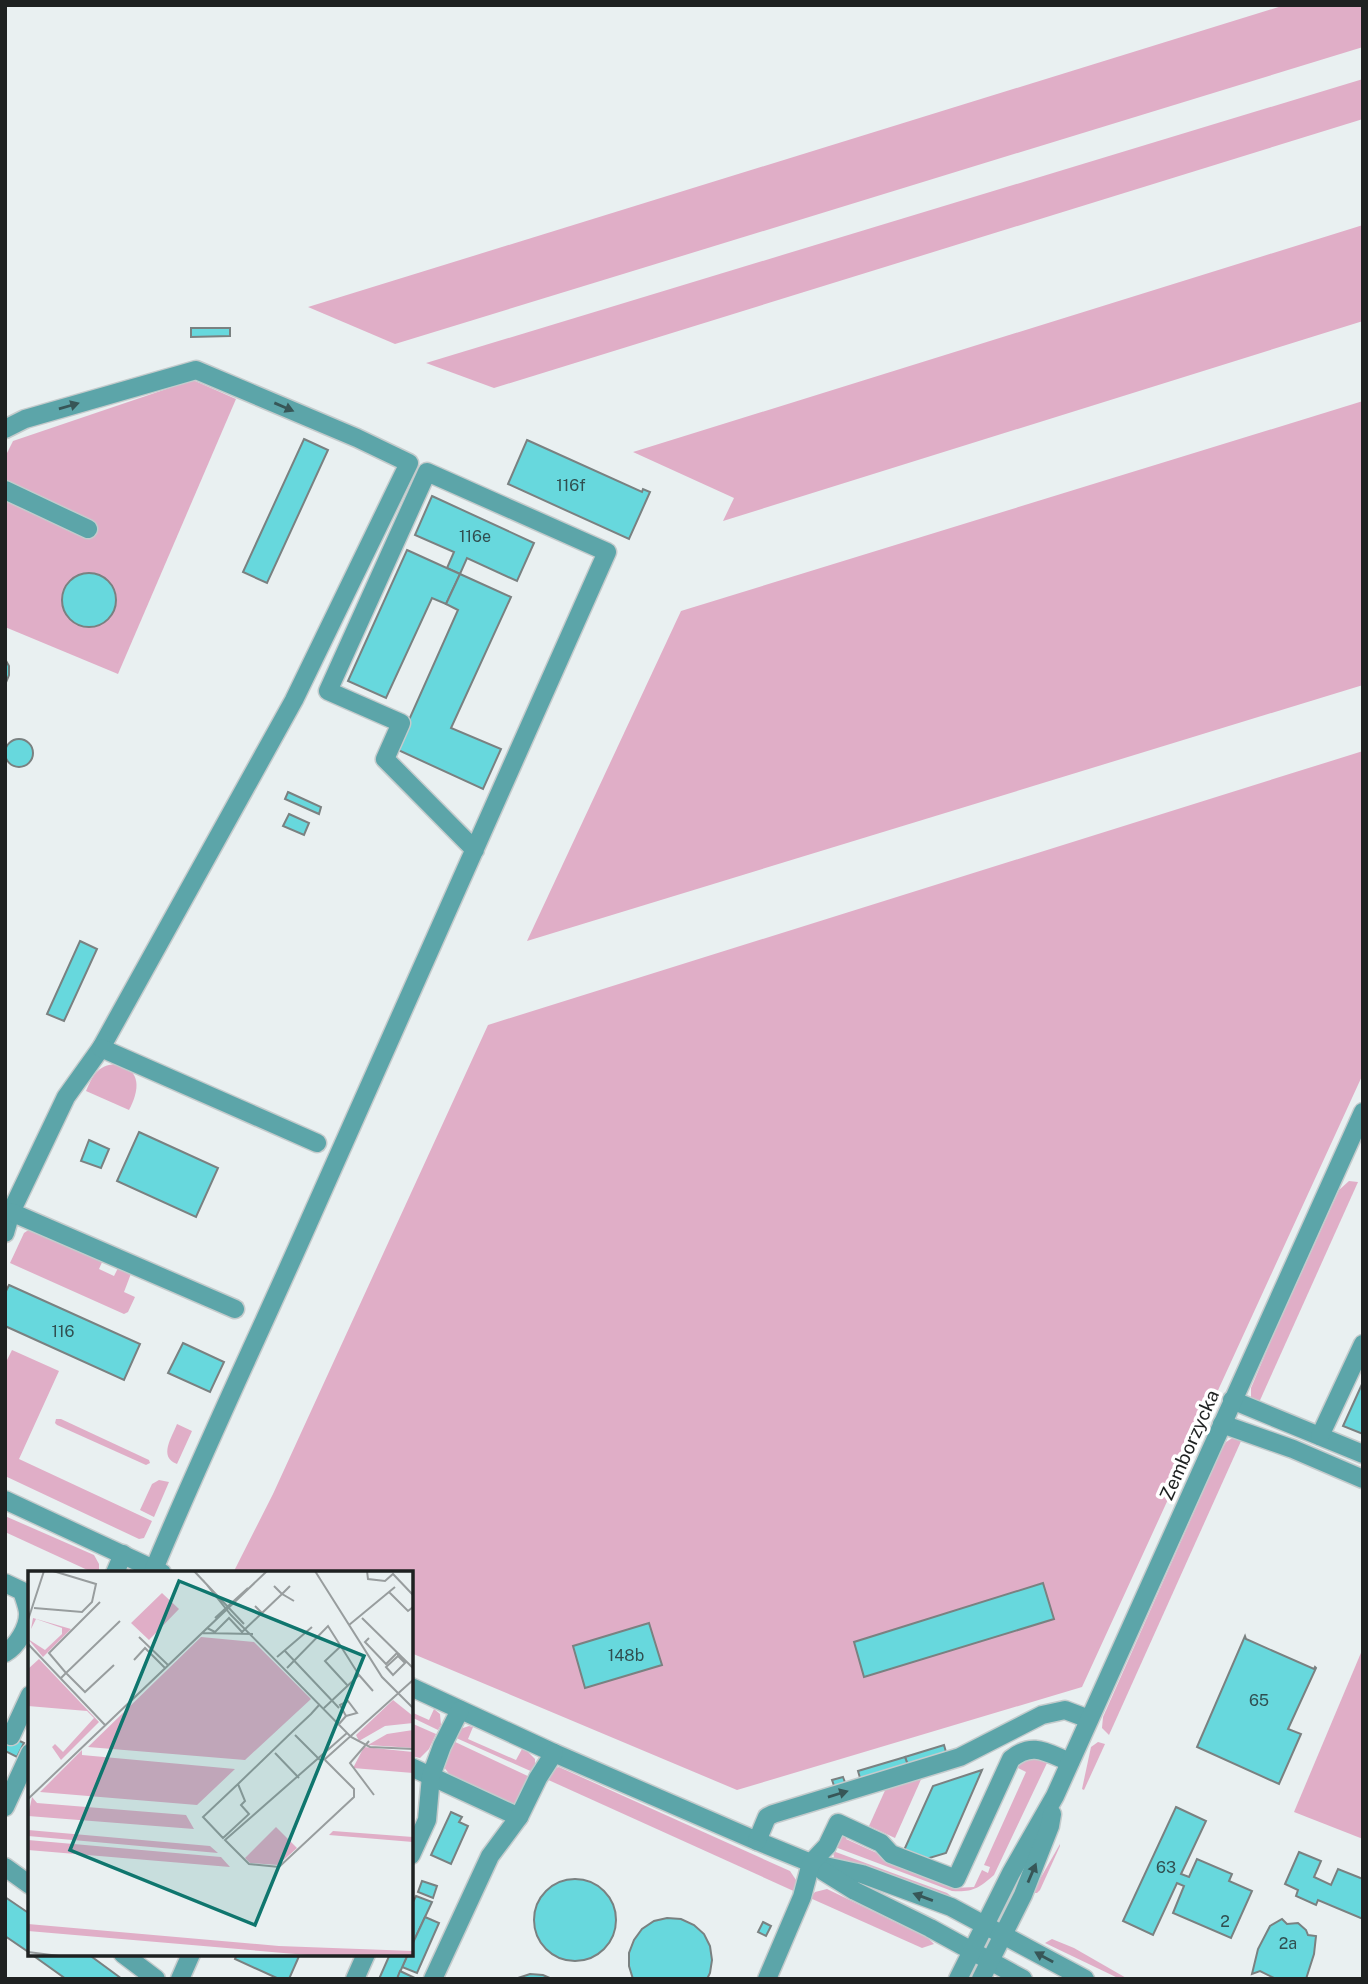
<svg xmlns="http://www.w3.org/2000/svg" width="1368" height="1984" viewBox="0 0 1368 1984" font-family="'Public Sans',sans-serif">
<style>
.green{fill:#e0aec7}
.building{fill:#67d8dd;stroke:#7a8181;stroke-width:2}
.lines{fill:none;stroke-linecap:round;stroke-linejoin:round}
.minor-casing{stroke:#c4cbcc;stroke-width:21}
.minor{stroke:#5ca5a9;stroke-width:18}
.oneway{fill:#375657}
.labels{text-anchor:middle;stroke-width:7;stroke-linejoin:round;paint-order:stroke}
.number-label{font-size:16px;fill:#304f50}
.street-label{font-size:19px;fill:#1e2121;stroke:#fff}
.inset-road{fill:none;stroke:#989d9e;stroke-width:2}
.view{fill:#0f766e;fill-opacity:0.15;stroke:#0f766e;stroke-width:3.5}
.inset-edge{fill:none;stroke:#1e2121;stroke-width:3.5}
</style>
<rect width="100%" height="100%" fill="#e9f0f1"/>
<g class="green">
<path d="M1285 5H1363V47L395 344 308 307Z"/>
<path d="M1363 79V119L494 388 426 363Z"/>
<path d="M1363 225V321L723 521 734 498 633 452Z"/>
<path d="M193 380 236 399 118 674 5 627V457L13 441Z"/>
<path d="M1363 401V685L527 941 681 611Z"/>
<path d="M1363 751V1074L1082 1687 737 1790 411 1653V1573H233L273 1494 488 1025Z"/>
<path d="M115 1064C143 1069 139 1091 129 1110L86 1091C93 1075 97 1066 115 1064Z"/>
<path d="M1349 1181 1358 1182 1257 1407 1251 1398V1388L1272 1338 1339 1190Z"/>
<path d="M27 1231H35L103 1260 99 1269 114 1276 120 1264 132 1271 124 1292 135 1297 128 1312 124 1314 10 1263 24 1233Z"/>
<path d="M12 1350 59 1371 19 1459 152 1521 144 1538 139 1539 5 1476V1364Z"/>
<path d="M56 1419H61L149 1460 150 1463 146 1465 57 1425 55 1423Z"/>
<path d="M177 1424 192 1431 177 1464C158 1457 172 1437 177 1424Z"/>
<path d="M1234 1437 1242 1439 1109 1735 1102 1728 1103 1717 1221 1451 1226 1442Z"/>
<path d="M159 1480 169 1482 154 1517 140 1510 152 1484Z"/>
<path d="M5 1516 94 1555 99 1564V1573H94L5 1532Z"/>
<path d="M1363 1648V1839L1294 1812Z"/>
<path d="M434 1709 440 1714 441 1725 438 1730 411 1717V1712L429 1720Z"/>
<path d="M411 1723 436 1734 429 1749 420 1758 411 1756Z"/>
<path d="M469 1726 473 1727 468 1739 516 1760 522 1749 527 1751 535 1759V1773L454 1737 460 1729Z"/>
<path d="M451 1740 532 1778 519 1802 512 1805 475 1793 471 1785 450 1775 443 1766Z"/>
<path d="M1098 1742 1105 1744 1084 1790 1082 1789 1091 1747Z"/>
<path d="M1025 1758H1037L1047 1763 994 1875C978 1889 973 1892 952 1891L835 1847 843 1833 848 1832 846 1839 954 1888 974 1887 982 1870 988 1873 990 1867 984 1865 1026 1772 1014 1766Z"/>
<path d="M559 1767 790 1871 798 1883V1893L544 1778 551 1769Z"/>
<path d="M923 1775 895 1838 869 1826 887 1786Z"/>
<path d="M1060 1844V1846L1040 1890 1037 1893H1032Z"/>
<path d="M833 1851 947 1893 951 1896 950 1898 840 1861 834 1858Z"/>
<path d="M827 1889 928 1938 934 1944 922 1948 810 1898 815 1892Z"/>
<path d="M1052 1939 1074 1948 1128 1979H1120L1045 1943Z"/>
</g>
<g class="building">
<path d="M191 328H230V336L191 337Z"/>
<path d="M304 439 328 450 267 583 243 572Z"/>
<path d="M527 440 642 492 643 489 650 492 629 539 508 484Z"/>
<path d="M432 496 534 543 517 581 467 558 460 574 447 568 454 552 415 535Z"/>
<path d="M407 550 460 574 446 604 432 598 386 698 348 681Z"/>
<circle cx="89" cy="600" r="27"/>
<path d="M460 574 511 597 451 728 501 749 483 789 396 749 458 610 446 604Z"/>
<path d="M5 659 9 666V675L5 685Z"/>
<circle cx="19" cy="753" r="14"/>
<path d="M288 792 321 807 319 814 285 799Z"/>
<path d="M289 814 309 823 304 835 283 826Z"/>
<path d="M80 941 97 949 64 1021 47 1014Z"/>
<path d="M139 1132 218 1168 196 1217 117 1181Z"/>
<path d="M89 1140 109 1149 101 1168 81 1161Z"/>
<path d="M9 1285 140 1344 124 1380 5 1326V1293Z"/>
<path d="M183 1343 224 1362 210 1392 168 1373Z"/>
<path d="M1363 1382V1434L1343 1426Z"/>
<path d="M1043 1583 1054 1619 864 1677 854 1642Z"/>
<path d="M649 1623 662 1665 585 1688 573 1646Z"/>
<path d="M1245 1636 1246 1639 1314 1669 1315 1667 1316 1668 1288 1729 1301 1734 1279 1784 1197 1747Z"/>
<path d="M5 1734 24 1743 17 1757 5 1751Z"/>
<path d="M944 1745 948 1759 910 1771 905 1757Z"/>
<path d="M905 1757 911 1774 863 1788 858 1771Z"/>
<path d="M982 1770 946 1853 916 1862 901 1857 933 1786Z"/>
<path d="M843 1777 849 1793 838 1797 832 1780Z"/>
<path d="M1176 1807 1206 1821 1181 1874 1189 1877 1197 1859 1232 1874 1229 1881 1252 1891 1231 1938 1173 1913 1184 1886 1177 1883 1153 1935 1123 1921Z"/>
<path d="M451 1812 462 1817 459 1822 468 1826 451 1864 431 1855Z"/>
<path d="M1299 1852 1321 1861 1314 1877 1331 1885 1338 1869 1363 1879V1919L1318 1900 1316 1905 1296 1896 1298 1890 1285 1884Z"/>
<circle cx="575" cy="1920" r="41"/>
<path d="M422 1881 437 1886 433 1898 418 1892Z"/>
<path d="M416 1896 432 1902 411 1947V1906Z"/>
<path d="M5 1897 30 1914V1953L5 1936Z"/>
<path d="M425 1917 439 1923 417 1973 402 1967 408 1954H411V1947Z"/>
<path d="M667 1918 681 1919 694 1925 704 1934 710 1946 712 1960 710 1973 707 1979H633L629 1966V1953L634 1940 642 1929 654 1921Z"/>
<path d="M1282 1919 1287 1924 1298 1923 1306 1930 1308 1935 1316 1936 1314 1954 1306 1979H1276L1260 1971 1252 1974 1258 1949 1270 1926Z"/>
<path d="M763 1922 771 1926 766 1936 758 1932Z"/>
<path d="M31 1954H88L122 1979H66Z"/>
<path d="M237 1954H300L289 1979H279L235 1959Z"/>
<path d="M390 1954H408L397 1979H379Z"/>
<path d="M400 1971 415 1978 414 1979H397Z"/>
<path d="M530 1974 543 1975 552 1979H515Z"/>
</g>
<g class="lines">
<g class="minor-casing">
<g id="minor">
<path d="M5 429 25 419 196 370 357 438 409 463 294 700 101 1048 66 1097 11 1212 5 1233"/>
<path d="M5 490 88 529"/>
<path d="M101 1048 317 1143"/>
<path d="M11 1212 235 1309"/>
<path d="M1232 1400 1363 1454"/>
<path d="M1222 1424 1293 1449 1363 1479"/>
<path d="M1320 1436 1363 1344"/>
<path d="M5 1500 162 1573"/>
<path d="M154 1569C202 1454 256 1341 307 1226 407 1002 507 777 607 552L427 472 328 691 401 723 385 759 475 850"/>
<path d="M115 1573 123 1554"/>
<path d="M5 1583 22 1591C24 1598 28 1607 28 1614 28 1628 17 1646 5 1653"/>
<path d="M411 1687 554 1753 757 1841 811 1863 862 1874 951 1907 1085 1979"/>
<path d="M11 1736 30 1695"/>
<path d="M411 1767 519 1817"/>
<path d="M5 1807 30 1753"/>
<path d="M757 1841 767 1817 773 1814 960 1757 1042 1715 1065 1710 1089 1719"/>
<path d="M411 1855 427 1820 431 1776 442 1746 460 1710"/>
<path d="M5 1867 30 1885"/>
<path d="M823 1871 855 1891 930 1928 1023 1979"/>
<path d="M123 1954 156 1979"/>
<path d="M180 1979 191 1954"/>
<path d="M355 1979 366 1954"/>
<path d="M433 1979 490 1856 519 1817 538 1778 554 1753"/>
<path d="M767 1979 802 1897 811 1863 827 1846 838 1823 881 1843 891 1854 956 1879 1011 1759C1033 1741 1047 1753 1070 1762"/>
<path d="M958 1979 1011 1873 1055 1796 1363 1112"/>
<path d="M981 1979 1023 1895 1050 1826 1052 1814"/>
</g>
</g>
<use href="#minor" class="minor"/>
</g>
<defs><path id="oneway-solid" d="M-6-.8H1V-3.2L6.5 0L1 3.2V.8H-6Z" transform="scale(1.75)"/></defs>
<g class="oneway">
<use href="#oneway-solid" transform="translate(69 406) rotate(-16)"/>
<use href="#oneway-solid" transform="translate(284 407) rotate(23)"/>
<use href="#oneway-solid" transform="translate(838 1794) rotate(-17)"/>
<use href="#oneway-solid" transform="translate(1032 1873) rotate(-67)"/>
<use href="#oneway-solid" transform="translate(923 1897) rotate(-160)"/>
<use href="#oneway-solid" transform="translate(1044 1957) rotate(-151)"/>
</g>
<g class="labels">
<g class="number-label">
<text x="571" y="491">116f</text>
<text x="475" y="542">116e</text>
<text x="63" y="1337">116</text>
<text x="626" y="1661">148b</text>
<text x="1259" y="1706">65</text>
<text x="1166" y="1873">63</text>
<text x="1225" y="1927">2</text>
<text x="1288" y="1949">2a</text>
</g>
<g class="street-label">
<text transform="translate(1189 1445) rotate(-66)" y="7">Zemborzycka</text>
</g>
</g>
<g transform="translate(28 1571)">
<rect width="385" height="385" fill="#e9f0f1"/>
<path d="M134 22 151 38 121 69 103 52ZM5 47 43 58 15 86 0 68 17 79 34 63V57L8 48 3 58ZM173 66 226 71 283 128 217 189 60 176ZM11 88 71 151 33 189 24 176 27 173 35 181 66 147 59 140 0 135V98ZM365 129 385 145V152L357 155 331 170 328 164ZM385 159V177L340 174 359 163ZM336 176 385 181V202L325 197ZM54 179V184L207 198 169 234 12 221ZM4 226 9 232 158 244 166 258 0 245ZM248 256 269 277 250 294 222 292 217 287ZM0 259 182 275 190 282 0 265ZM305 260 385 266V271L301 264ZM0 269 193 286 202 296 0 279ZM0 353 251 375 385 380V385H291L0 360Z" fill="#e0aec7"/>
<path class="inset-road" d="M166 0 216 53M287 0 354 106 385 137M339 0 340 8 357 10 365 3 385 24M175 9 203 44 323 166 342 176 385 178M246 15 254 23 262 15M361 21 380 40 385 36M227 35 234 42 254 23 266 30M6 37 54 41 64 31 68 13 25 0M187 47 220 17M334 47 385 97M0 49 16 0M321 54 367 16M179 57 187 61 201 47 214 61 234 42M174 62 225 63M111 66 140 94M341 67 337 71 358 93 370 81M0 73 77 154M313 75 297 90 320 115M257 80 311 137M370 85 377 92 365 104 358 96 370 85V84L372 83M249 86 284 56M106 89 117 77 137 97M86 94 57 121 38 102 92 50M259 97 300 55 331 104 296 137M331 104 345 120M33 107 38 102 21 82 72 31M311 153 318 145 312 134 320 130 329 142 318 145M267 164 292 189M341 170 322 192 346 224M247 182 271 207M296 189 385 109M297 189 326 218V226L251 296 221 293 197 269 319 162M210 213 217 230 213 234 221 243 195 267 175 246 210 213 266 159 283 143 292 133M0 228 239 0M0 381 31 385"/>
<path class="view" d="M151 10 336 85 227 354 42 279Z"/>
<rect width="385" height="385" class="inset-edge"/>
</g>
<rect width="1368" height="1984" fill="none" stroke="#1e2121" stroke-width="14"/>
</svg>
